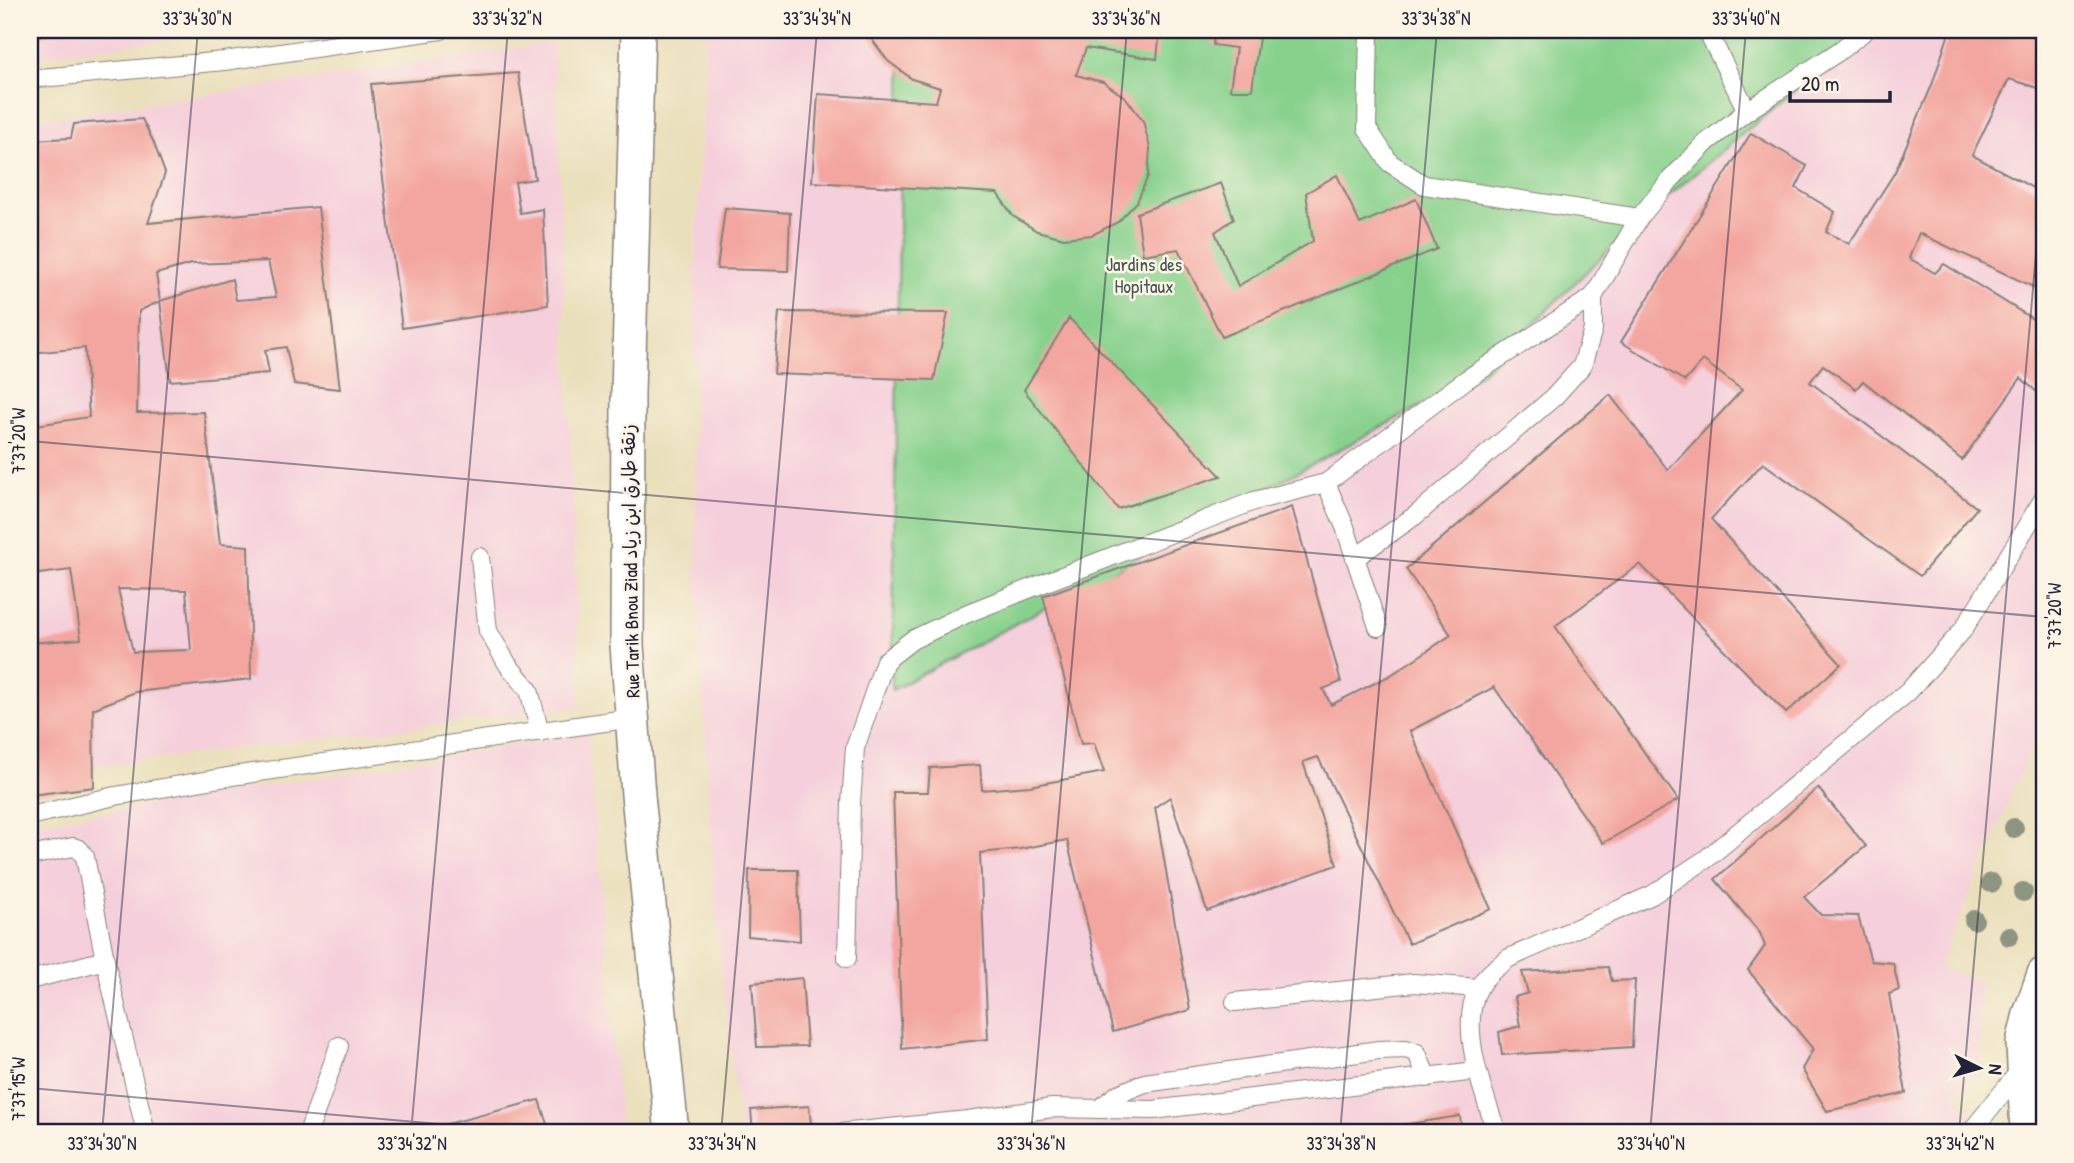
<svg xmlns="http://www.w3.org/2000/svg" width="2074" height="1163" viewBox="0 0 2074 1163" font-family="'Patrick Hand','Playpen Sans Arabic',sans-serif">
<style>
.built{fill:#f5cfdb}
.green{fill:#88d18d;stroke:#557a64;stroke-width:2}
.building{fill:#f3a59f;fill-rule:evenodd}
.lines{fill:none;stroke-linecap:round;stroke-linejoin:round}
.service-casing{stroke:#86807b;stroke-width:20}
.minor-casing{stroke:#86807b;stroke-width:36}
.service{stroke:#fff;stroke-width:18}
.minor{stroke:#fff;stroke-width:33}
.tree{fill:#8d9482}
.ticks{fill:none;stroke:#22223b;stroke-width:2;stroke-opacity:0.45}
.labels{text-anchor:middle;stroke-width:5;stroke-linejoin:round;paint-order:stroke}
.park-label{font-size:19px;fill:#415754;stroke:#fcf5e5}
.street-label{font-size:19px;fill:#22223b;stroke:#fcf5e5}
.neatline{fill:none;stroke:#22223b;stroke-width:2.5}
.ticks-label{font-size:18px;text-anchor:middle;fill:#22223b}
</style>
<rect width="100%" height="100%" fill="#fcf5e5"/>
<filter id="ink" filterUnits="userSpaceOnUse"><feTurbulence type="fractalNoise" baseFrequency=".0143" numOctaves="2"/><feDisplacementMap in="SourceGraphic" scale="14" xChannelSelector="R" yChannelSelector="G"/><feConvolveMatrix kernelMatrix="1 2 1 2 8 2 1 2 1" color-interpolation-filters="sRGB"/></filter>
<filter id="wash" filterUnits="userSpaceOnUse"><feTurbulence type="fractalNoise" baseFrequency=".00686" numOctaves="4" result="noise"/><feDisplacementMap in="SourceGraphic" scale="28" xChannelSelector="R" yChannelSelector="G"/><feGaussianBlur stdDeviation="1.57" result="paint"/><feColorMatrix in="noise" values="0 0 0 0 0 0 0 0 0 0 0 0 0 0 0 0 0 1.4 0 .05"/><feComposite in="paint" operator="in"/></filter>
<g filter="url(#wash)">
<rect width="100%" height="100%" fill="#eadfbb"/>
<g class="built">
<path d="M30 30H246L30 57Z"/>
<path d="M707 30H2044V716L1939 967 1980 981 1981 1070 1953 1094 1987 1133H740L715 912 696 565 694 285Z"/>
<path d="M554 43 581 707 30 774V121Z"/>
<path d="M588 733 621 1133H30V825Z"/>
</g>
<path class="green" d="M902 30H1867L1642 218 1482 373 892 690Z"/>
<g id="blocks">
<g class="building">
<path d="M30 30H68L69 31 30 37Z"/>
<path d="M869 30H1160L1157 59 1086 48 1076 75 1103 82 1126 98 1143 121 1150 148 1148 176 1137 202 1118 222 1092 235 1064 238 1037 231 1013 216 997 193 812 182 818 94 936 102 940 88 912 79 888 61 871 38Z"/>
<path d="M1214 30H1260L1252 90H1230L1236 48 1213 45Z"/>
<path d="M1950 30H2044V90L2009 79 1972 155 2044 194V292L1919 233 1909 258 1935 273 1944 264 2044 326V389L2039 394 2021 378 1962 460 1863 381 1856 389 1823 365 1810 382 1977 508 1920 576 1763 463 1711 519 1841 664 1786 713 1640 564 1555 626 1678 800 1603 843 1494 687 1410 731 1491 909 1409 944 1318 757 1303 762 1337 865 1207 911 1170 797 1155 807 1190 1010 1113 1032 1067 840 1020 849 980 853 988 1039 902 1049 893 792H928L930 768 980 765 982 790 1030 786 1104 772 1094 743 1081 744 1043 596 1292 507 1341 682 1323 689 1331 705 1391 675 1451 635 1406 569 1610 395 1668 470 1742 390 1703 360 1685 381 1621 342 1751 133 1807 166 1796 188 1835 212 1826 232 1849 244 1895 172 1932 85Z"/>
<path d="M518 73 535 179 515 182 520 213 543 209 548 305 402 328 371 84Z"/>
<path d="M142 119 153 141 165 173 148 223 318 207 340 389 294 384 286 347 265 350 269 373 170 381 160 301 139 311 137 413 204 412 220 544 248 546 251 679 135 692 93 709 94 787 30 795V643L81 639 71 570 30 575V426L89 417 85 348 30 353V140L71 138 74 124ZM268 261 276 297 236 300 232 279 160 301 156 274 191 264ZM118 589 186 590 191 650 133 652Z"/>
<path d="M1337 175 1360 224 1416 199 1437 249 1222 337 1178 249 1143 255 1137 213 1221 183 1234 219 1215 232 1238 286 1313 241 1306 193Z"/>
<path d="M725 208 790 213 788 271 717 269Z"/>
<path d="M779 312 948 313 934 380 774 374Z"/>
<path d="M1069 318 1221 476 1118 509 1024 390Z"/>
<path d="M1818 788 1866 846 1804 897 1821 915 1858 916 1871 961 1893 963 1899 990 1889 994 1906 1093 1827 1111 1802 1069 1813 1049 1748 970 1765 946 1760 933 1715 879Z"/>
<path d="M749 870H798L800 941 748 936Z"/>
<path d="M1608 967 1612 981 1635 980 1632 1047 1502 1055 1499 1032 1520 1026 1515 997 1528 993 1522 972Z"/>
<path d="M802 978 807 1046 757 1047 752 983Z"/>
<path d="M539 1100 550 1133H417V1132Z"/>
<path d="M809 1106 812 1133H753L751 1110Z"/>
<path d="M1460 1116 1462 1133H1357V1132Z"/>
</g>
</g>
</g>
<g filter="url(#ink)">
<use href="#blocks" fill-opacity="0" stroke="#86807b" stroke-width="2"/>
<g class="lines">
<g class="service-casing">
<g id="service">
<path d="M1369 30 1367 128 1390 163 1424 185 1639 218"/>
<path d="M1707 30 1747 111"/>
<path d="M30 79 224 61 441 30"/>
<path d="M1326 483 1345 527 1378 627"/>
<path d="M480 557 488 631 508 665 529 690 540 732"/>
<path d="M1355 558 1416 515 1554 397 1582 366 1593 329V297"/>
<path d="M30 816 115 796 239 775 632 718"/>
<path d="M30 856 73 847 79 849 85 857 105 960"/>
<path d="M847 958 851 803 855 748 885 661 912 640 968 613 1026 590 1254 501 1326 483 1467 379 1593 297 1639 218 1672 178 1707 142 1747 111 1838 52 1866 30"/>
<path d="M30 980 105 960 146 1133"/>
<path d="M1235 1002 1414 983 1478 988"/>
<path d="M1099 1109 1118 1094 1145 1083 1379 1050 1406 1049 1417 1053 1427 1078"/>
<path d="M308 1133 339 1046"/>
<path d="M840 1133 968 1120 1052 1108 1153 1110 1476 1071"/>
<path d="M1497 1133C1484 1094 1458 1028 1478 989 1485 975 1497 967 1509 958L1652 895 1706 859 1908 692 1963 630 2044 498"/>
<path d="M1970 1133 2023 1067"/>
</g>
</g>
<g class="minor-casing">
<g id="minor">
<path d="M638 30 628 393 627 645 638 795 672 1133"/>
<path d="M2044 974 2030 1014 2023 1043 2027 1133 2044 1132"/>
</g>
</g>
<use href="#service" class="service"/>
<use href="#minor" class="minor"/>
</g>
<g class="tree">
<circle cx="2014" cy="828" r="10"/>
<circle cx="1991" cy="883" r="10"/>
<circle cx="2023" cy="892" r="10"/>
<circle cx="1974" cy="920" r="10"/>
<circle cx="2009" cy="936" r="10"/>
</g>
</g>
<path class="ticks" d="M30 441 2044 617M30 1088 541 1133M102 1133 198 30M411 1133 508 30M721 1133 817 30M1031 1133 1127 30M1340 1133 1437 30M1650 1133 1746 30M1959 1133 2044 163"/>
<g class="labels">
<g class="park-label">
<text x="1144" y="271">Jardins des<tspan x="1144" dy="22">Hopitaux</tspan></text>
</g>
<g class="street-label">
<text transform="translate(630 561) rotate(-91)" y="7">Rue Tarik Bnou Ziad زنقة طارق ابن زياد</text>
</g>
</g>
<rect width="2074" height="1163" fill="none" stroke="#fcf5e5" stroke-width="77"/>
<g transform="translate(1979 1068) rotate(95)" stroke="#fcf5e5" stroke-width="5" paint-order="stroke">
<path d="M0-5L12 26L0 18L-12 26Z" fill="#22223b"/>
<text y="-10" font-size="19" font-weight="bold" text-anchor="middle" fill="#22223b">N</text>
</g>
<path d="M1790 91v10h100v-10" fill="none" stroke="#22223b" stroke-width="3.5"/>
<text x="1801" y="91" font-size="21" fill="#22223b" stroke="#fcf5e5" stroke-width="5" paint-order="stroke">20 m</text>
<rect x="38" y="38" width="1998" height="1086" class="neatline"/>
<g class="ticks-label">
<text x="197" y="25">33°34'30"N</text>
<text x="507" y="25">33°34'32"N</text>
<text x="817" y="25">33°34'34"N</text>
<text x="1126" y="25">33°34'36"N</text>
<text x="1436" y="25">33°34'38"N</text>
<text x="1746" y="25">33°34'40"N</text>
<text transform="translate(19 441) rotate(-90)" y="6">7°37'20"W</text>
<text transform="translate(2055 616) rotate(-90)" y="6">7°37'20"W</text>
<text transform="translate(19 1089) rotate(-90)" y="6">7°37'15"W</text>
<text x="102" y="1150">33°34'30"N</text>
<text x="412" y="1150">33°34'32"N</text>
<text x="722" y="1150">33°34'34"N</text>
<text x="1031" y="1150">33°34'36"N</text>
<text x="1341" y="1150">33°34'38"N</text>
<text x="1651" y="1150">33°34'40"N</text>
<text x="1960" y="1150">33°34'42"N</text>
</g>
</svg>
